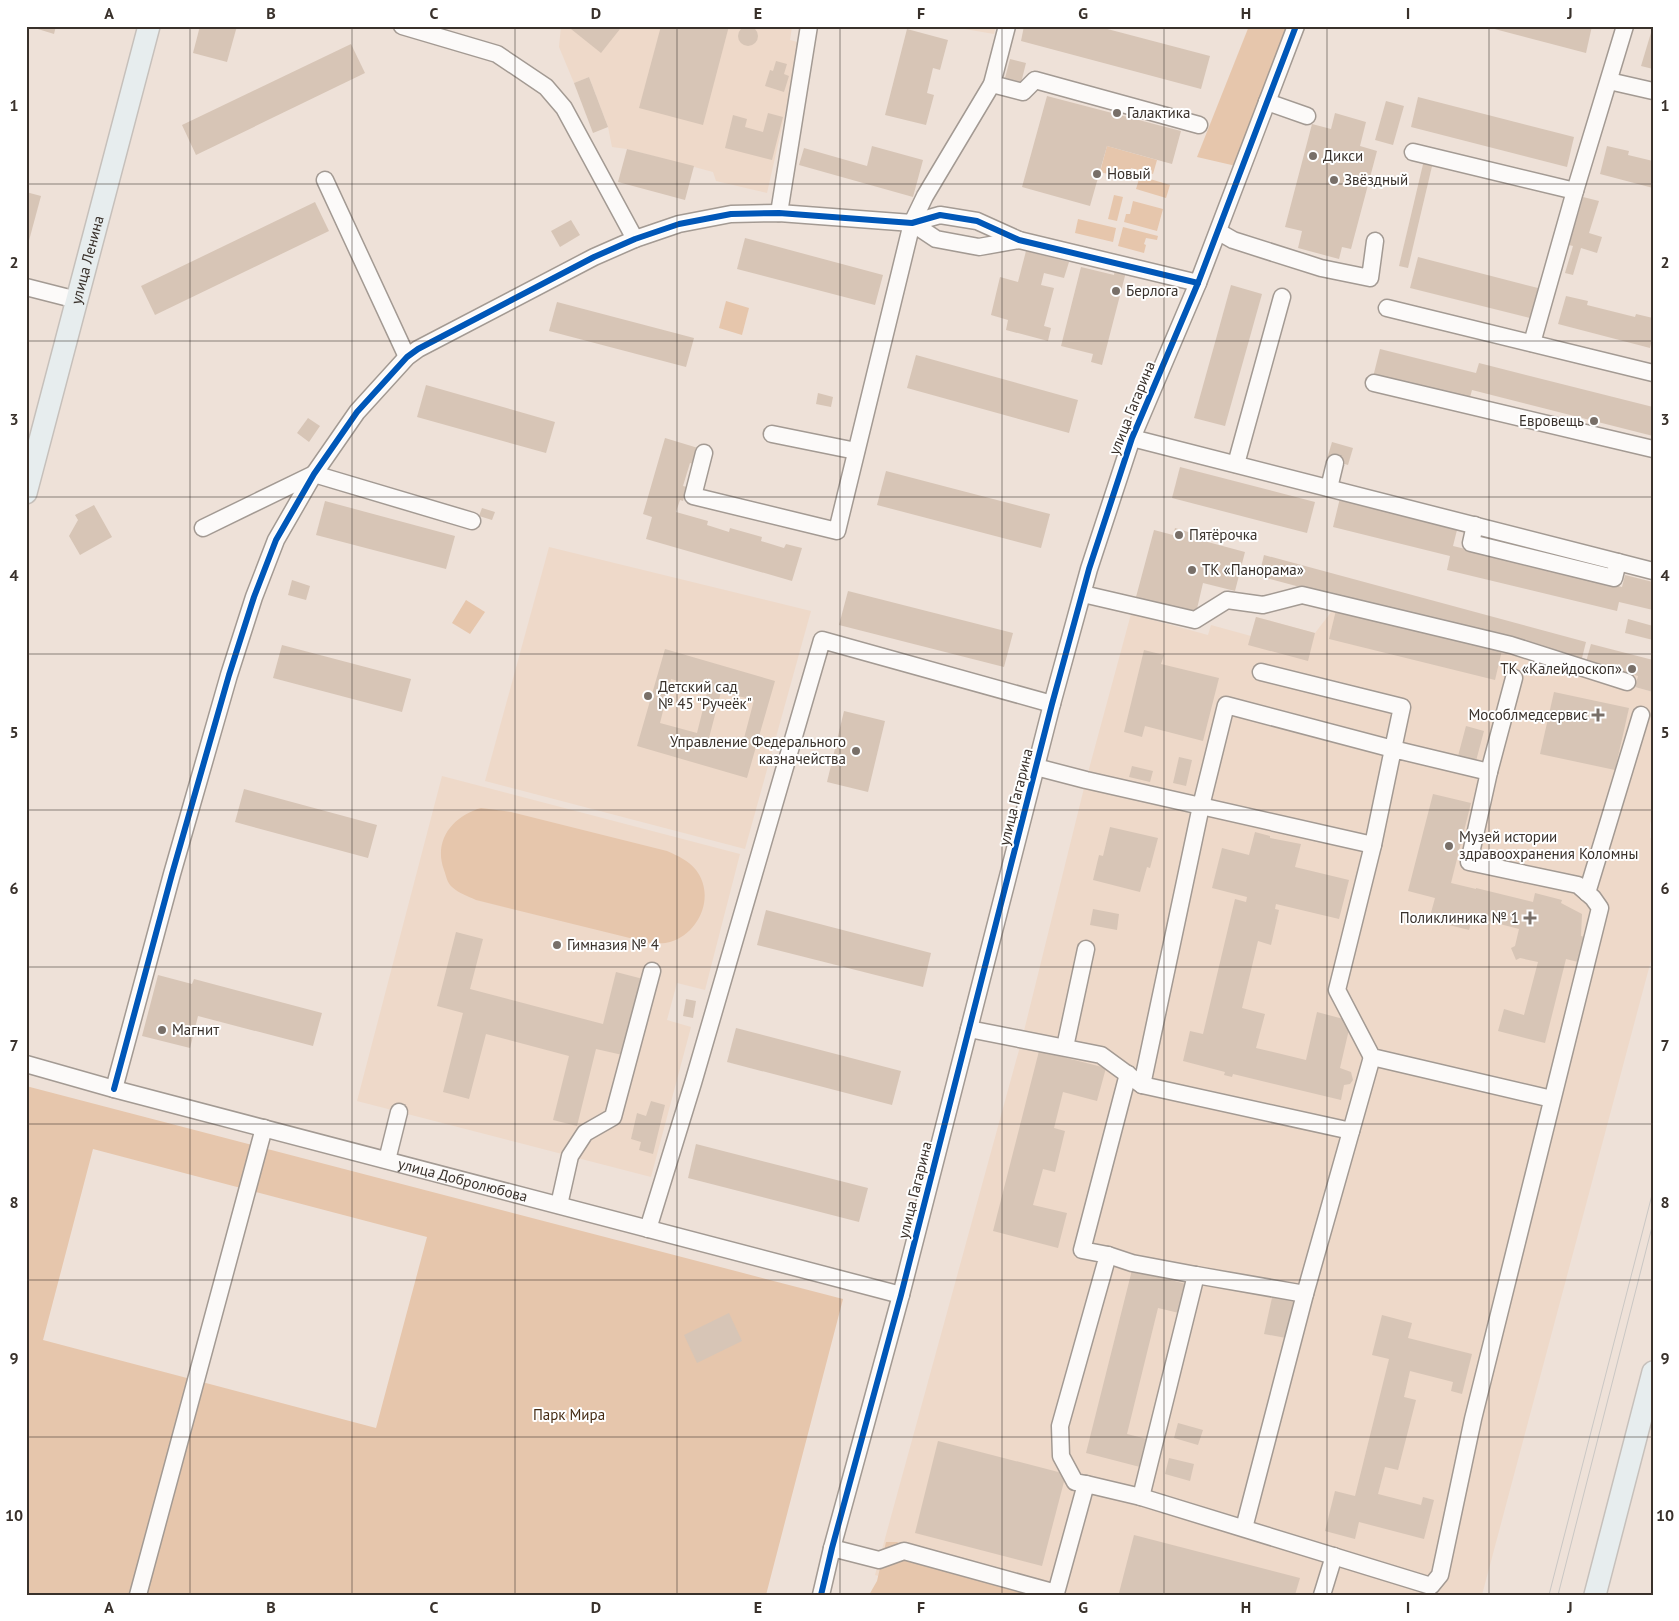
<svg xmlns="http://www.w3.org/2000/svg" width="1679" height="1621" viewBox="0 0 1679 1621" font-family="'PT Sans',sans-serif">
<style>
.built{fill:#eed9c9}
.green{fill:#e6c6ac;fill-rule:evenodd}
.building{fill:#d7c5b6;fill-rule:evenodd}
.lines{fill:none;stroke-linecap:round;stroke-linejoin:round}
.minor-casing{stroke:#a39a93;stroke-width:19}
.major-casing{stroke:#c6c0bb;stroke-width:24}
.minor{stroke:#fcfaf9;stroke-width:16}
.major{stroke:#e7edee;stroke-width:21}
.tram{stroke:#cac7c4;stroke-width:1}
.cycleway-casing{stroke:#fff;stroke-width:9}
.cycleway{stroke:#0057b8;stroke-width:6}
.grid{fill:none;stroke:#39312b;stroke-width:1;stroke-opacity:0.55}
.poi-dot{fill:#786f68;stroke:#fff;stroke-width:2}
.labels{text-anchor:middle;stroke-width:4;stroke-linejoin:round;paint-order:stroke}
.poi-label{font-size:15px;fill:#39312b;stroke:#fff;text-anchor:start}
.street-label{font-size:15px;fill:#39312b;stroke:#fff}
.park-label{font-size:15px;fill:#452b13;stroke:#fff}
.neatline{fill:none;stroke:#39312b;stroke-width:2}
.grid-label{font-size:16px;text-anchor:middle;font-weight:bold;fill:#39312b}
</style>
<rect width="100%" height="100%" fill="#eee1d8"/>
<g class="built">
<path d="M561 26H802L792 27 790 40 801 43 767 193 716 181 713 172 627 149 612 147 608 127 589 77 574 83 559 47Z"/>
<path d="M947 26H996L994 34Z"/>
<path d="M549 547 811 611 745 849 485 781Z"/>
<path d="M1342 598 1638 676 1635 687 1653 692V815L1650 824V838L1653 839V953L1482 1595H950L875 1575 1022 1039 1086 780 1131 614 1208 635 1211 625 1251 636 1256 617 1315 633Z"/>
<path d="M442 776 740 854 705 990 677 983 667 1020 691 1027 651 1177 357 1101Z"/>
</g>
<g class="green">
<path d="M1249 26H1291L1236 166 1197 157Z"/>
<path d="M1107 146 1157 160 1153 174 1131 168 1128 179 1100 172Z"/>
<path d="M1140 176 1170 185 1166 198 1136 189Z"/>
<path d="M1114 195 1123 197 1117 221 1108 219Z"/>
<path d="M1133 201 1163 209 1157 231 1124 222 1126 214H1130Z"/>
<path d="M1078 219 1116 228 1113 242 1075 233Z"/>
<path d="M1123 227 1158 236 1157 240 1146 238 1144 244 1146 245 1144 253 1118 246Z"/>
<path d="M726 301 749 308 742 335 719 328Z"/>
<path d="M466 600 485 612 470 634 452 623Z"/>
<path d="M481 808 511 812 667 851C678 856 688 860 696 870 716 896 699 934 670 942 664 944 656 943 650 943L476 900C468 896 458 893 452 887 447 883 446 875 444 870 433 840 453 816 481 808Z"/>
<path d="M26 1086 843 1299 766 1595H26ZM93 1149 427 1237 376 1428 43 1340Z"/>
<path d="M886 1542H897L945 1568 1040 1595H869L877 1581Z"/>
</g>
<g class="building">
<path d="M28 26H56L54 34Z"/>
<path d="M200 26H237L227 62 193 53Z"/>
<path d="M573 26H616L620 29 601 53 571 29Z"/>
<path d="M661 26H729L703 125 639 108Z"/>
<path d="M1024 26H1096L1210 56 1201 89 1021 41Z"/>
<path d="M1483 26H1592L1586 53Z"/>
<path d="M1653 26V69L1641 66Z"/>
<circle cx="748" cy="36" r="10"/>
<path d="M907 29 948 40 940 70 933 68 927 93 934 95 926 125 885 115Z"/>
<path d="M351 44 365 73 196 155 182 125Z"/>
<path d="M1010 59 1026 63 1021 83 1005 78Z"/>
<path d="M776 61 787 64 784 74 789 76 784 92 765 86 770 70 773 71Z"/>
<path d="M589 77 608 127 593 133 574 83Z"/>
<path d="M1047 96 1181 131 1172 164 1107 146 1090 206 1022 187Z"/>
<path d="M1418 97 1574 137 1567 167 1411 127Z"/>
<path d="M1386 101 1404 106 1393 145 1375 140Z"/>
<path d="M768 113 783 117 772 160 725 148 733 115 747 119 745 127 763 132Z"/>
<path d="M1335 113 1366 122 1360 146 1377 151 1351 249 1342 247 1339 259 1298 248 1302 231 1285 227 1312 124 1331 129Z"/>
<path d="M872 146 923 160 913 197 799 165 804 148 867 166Z"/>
<path d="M1607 146 1629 151 1628 155 1653 161V188L1600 174Z"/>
<path d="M627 149 694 166 685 200 618 182Z"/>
<path d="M1424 160 1433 162 1408 268 1399 266Z"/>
<path d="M26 192 41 196 27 248H26Z"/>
<path d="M1583 197 1599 201 1589 233 1602 237 1597 253 1581 248 1573 275 1565 273 1573 246 1569 245Z"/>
<path d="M315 202 329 231 155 315 141 286Z"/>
<path d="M571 220 580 235 560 247 551 231Z"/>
<path d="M745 238 883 275 875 305 737 269Z"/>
<path d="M1026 251 1069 262 1064 278 1044 273 1041 285 1054 288 1044 326 1051 328 1048 341 1006 330 1008 320 991 315 1000 277 1018 282Z"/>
<path d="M1418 257 1538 288 1530 318 1410 288Z"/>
<path d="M1081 267 1114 275 1115 269 1126 272 1102 365 1091 362 1093 354 1061 346Z"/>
<path d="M1231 285 1262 294 1225 426 1194 418Z"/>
<path d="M1566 296 1588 301 1587 305 1635 317 1636 314 1653 318V335L1650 348 1558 324Z"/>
<path d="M557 302 694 338 686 367 549 331Z"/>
<path d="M1380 349 1476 373 1479 363 1653 407V436L1472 390 1469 401 1373 377Z"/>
<path d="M916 355 1078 400 1069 433 907 388Z"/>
<path d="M426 385 555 422 546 453 417 417Z"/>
<path d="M818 393 833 397 831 407 816 404Z"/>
<path d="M308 418 320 426 309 442 297 433Z"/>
<path d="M665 438 698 448 694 464 690 463 683 486 687 487 683 501 680 500 676 512 708 521 707 525 729 532 730 528 762 537 761 541 784 548 786 544 802 548 792 581 646 539 652 517 643 514Z"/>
<path d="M1332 442 1353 448 1348 465 1327 459Z"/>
<path d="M1180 467 1315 502 1307 533 1172 498Z"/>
<path d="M886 471 1050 514 1041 548 877 505Z"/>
<path d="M1340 498 1458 526 1453 546 1622 587 1625 575 1653 582V610L1619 602 1617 611 1447 570 1450 556 1333 527Z"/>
<path d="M325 501 455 536 446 569 316 535Z"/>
<path d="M94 505 112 537 80 555 69 536 78 520 75 515Z"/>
<path d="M482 508 495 512 492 520 479 516Z"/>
<path d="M1175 528 1205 537 1204 541 1245 552 1235 591 1203 583 1196 613 1136 597 1154 530 1173 535Z"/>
<path d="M1264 555 1586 642 1581 662 1259 576Z"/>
<path d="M292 580 310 586 306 600 288 595Z"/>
<path d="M848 591 1013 633 1004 667 839 625Z"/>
<path d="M1337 606 1503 646 1495 680 1329 639Z"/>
<path d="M1256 617 1315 633 1308 661 1248 645Z"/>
<path d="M1628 619 1653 626V640L1625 633Z"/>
<path d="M1591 644 1653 660V692L1635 687 1638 676 1586 662Z"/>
<path d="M282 645 411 679 402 712 273 678Z"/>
<path d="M665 649 775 681 747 778 637 746ZM671 679 708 689 697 733 660 723ZM721 692 754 700 742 746 709 738Z"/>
<path d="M1144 650 1164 655 1161 664 1219 678 1203 741 1145 726 1142 737 1124 732Z"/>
<path d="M1554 692 1629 708 1615 770 1540 754Z"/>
<path d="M844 711 885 721 868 792 827 782Z"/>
<path d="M1466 726 1484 731 1476 761 1458 756Z"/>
<path d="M1179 757 1192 760 1186 786 1173 783Z"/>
<path d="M1132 766 1153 771 1150 782 1129 777Z"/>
<path d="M244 789 377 825 368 858 235 822Z"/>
<path d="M1433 794 1471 803 1451 883 1476 889V888L1533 902 1535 893 1562 900 1561 903 1582 914 1581 936 1585 937 1578 962 1566 959 1545 1043 1498 1031 1504 1009 1524 1015 1538 962 1520 958 1516 960 1511 948 1515 946 1519 929 1473 917 1469 930 1429 920 1435 898 1408 891Z"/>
<path d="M1110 827 1158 838 1150 868 1147 867 1140 892 1093 880 1099 855 1103 856Z"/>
<path d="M1255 832 1270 836V838L1301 844 1295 867 1349 880 1339 919 1276 904 1275 909 1279 910 1271 945 1258 941 1242 1008 1265 1014 1256 1048 1306 1060 1317 1012 1351 1021 1340 1068 1351 1072 1353 1080 1350 1084 1344 1085 1341 1100 1233 1074 1232 1077 1224 1075 1225 1072 1183 1061 1190 1031 1203 1034 1235 899 1246 902 1247 897 1212 888 1222 848 1249 855Z"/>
<path d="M1093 909 1119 914 1117 930 1090 925Z"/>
<path d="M766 910 931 953 923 987 757 945Z"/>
<path d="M456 932 483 939 470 989 561 1013 603 1024 616 972 647 980 627 1056 596 1049 577 1126 553 1120 569 1056 486 1034 469 1099 443 1092 463 1013 437 1006Z"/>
<path d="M158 975 192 984 194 979 322 1013 313 1046 198 1016 190 1048 142 1036Z"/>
<path d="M686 999 696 1001 693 1018 683 1016Z"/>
<path d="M736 1028 901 1071 892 1105 727 1062Z"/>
<path d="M1039 1051 1106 1068 1097 1101 1063 1092 1054 1128 1065 1131 1055 1172 1043 1169 1033 1205 1067 1213 1058 1248 993 1231Z"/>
<path d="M651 1101 665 1105 653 1154 639 1150 641 1142 631 1139 637 1113 646 1116Z"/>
<path d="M696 1144 868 1188 859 1222 688 1178Z"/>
<path d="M1132 1270 1186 1284 1179 1313 1158 1308 1127 1434 1147 1439 1140 1467 1086 1453Z"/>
<path d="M1273 1293 1294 1298 1286 1338 1264 1334Z"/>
<path d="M729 1313 742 1341 697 1363 684 1335Z"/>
<path d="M1382 1315 1412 1323 1408 1338 1472 1354 1462 1394 1451 1391 1453 1382 1410 1371 1404 1397 1416 1400 1398 1470 1385 1467 1378 1494 1421 1505 1423 1497 1434 1500 1424 1539 1359 1522 1355 1539 1325 1531 1335 1491 1355 1496 1389 1359 1372 1355Z"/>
<path d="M1178 1423 1203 1430 1198 1445 1174 1438Z"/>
<path d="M938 1441 1066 1474 1042 1566 915 1533Z"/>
<path d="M1169 1458 1194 1464 1190 1481 1165 1474Z"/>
<path d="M1134 1535 1300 1578 1295 1595H1127L1119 1593Z"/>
</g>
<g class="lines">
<g class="minor-casing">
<g id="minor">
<path d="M402 26 497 54 546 87 564 108 635 239"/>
<path d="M1609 81 1653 91"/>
<path d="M992 84 1023 92 1035 80 1199 125"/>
<path d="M1267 102 1307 116"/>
<path d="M1413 152 1575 191"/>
<path d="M325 180 407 357"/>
<path d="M779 213 809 26"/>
<path d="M912 223 936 239 979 247 1019 240"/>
<path d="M1219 232 1233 240 1321 268 1370 278 1375 241"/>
<path d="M26 287 77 300"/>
<path d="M1387 308 1653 373"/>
<path d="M1532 343 1575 191 1625 26"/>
<path d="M1374 383 1653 449"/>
<path d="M772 434 856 451"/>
<path d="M1132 438 1653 571"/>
<path d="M704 453 693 496 837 531 912 223 925 196 992 84 1007 26"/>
<path d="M1236 464 1282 297"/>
<path d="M1329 488 1335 463"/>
<path d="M1475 525 1471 543 1614 578 1618 562"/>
<path d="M203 528 314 474 472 521"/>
<path d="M1083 594 1195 620 1227 600 1263 605 1302 595 1511 645 1627 682"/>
<path d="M1036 767 1086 780 1373 845 1337 990 1372 1057 1552 1099"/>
<path d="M1489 772 1514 678"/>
<path d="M1587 893 1641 715"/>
<path d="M969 1029 1101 1055 1142 1085 1351 1131"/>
<path d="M1065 1047 1086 949"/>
<path id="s1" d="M26 1064 114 1089 901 1295"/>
<path d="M1142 1085 1201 806 1226 705 1393 749 1402 707 1261 672"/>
<path d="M114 1089 172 874 229 675 254 597 276 540 314 474 357 412 407 357 418 349 594 257 635 239 679 224 731 214 779 213 912 223 940 215 977 221 1019 240 1198 283"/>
<path d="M387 1160 399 1112"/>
<path d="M559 1205 570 1156 585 1133 613 1117 652 971"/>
<path d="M648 1229 693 1083 822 640 1052 704"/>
<path d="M1108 1255 1132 1263 1196 1275 1141 1497"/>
<path d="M1196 1275 1305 1294"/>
<path d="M1086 1484 1075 1482 1061 1456 1060 1426 1108 1255 1082 1250 1128 1074"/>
<path d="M1244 1528 1305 1294 1372 1057"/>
<path d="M832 1548 879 1560 904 1551 1056 1593 1086 1484 1141 1497 1431 1586 1440 1575 1473 1419 1600 908 1593 898 1578 885 1469 862 1489 772 1393 749 1373 845"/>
<path d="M138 1595 264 1128"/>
<path d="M821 1595 832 1548 901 1295 1052 704 1089 569 1132 438 1198 283 1296 26"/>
<path d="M1322 1595 1334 1556"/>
</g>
</g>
<g class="major-casing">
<g id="major">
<path id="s2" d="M26 493 149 26"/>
<path d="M1595 1595 1653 1372"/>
</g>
</g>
<use href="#minor" class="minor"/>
<use href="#major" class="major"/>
<g class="tram">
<path d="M1549 1595 1653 1191"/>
<path d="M1558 1595 1653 1223"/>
</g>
<g class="cycleway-casing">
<g id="cycleway">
<path d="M114 1089 172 874 229 675 254 597 276 540 314 474 357 412 407 357 418 349 594 257 635 239 679 224 731 214 779 213 912 223 940 215 977 221 1019 240 1198 283"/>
<path d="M821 1595 832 1548 901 1295 1052 704 1089 569 1132 438 1198 283 1296 26"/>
</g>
</g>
<use href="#cycleway" class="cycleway"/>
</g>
<path class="grid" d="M190 26V1595M352 26V1595M515 26V1595M677 26V1595M840 26V1595M1002 26V1595M1164 26V1595M1327 26V1595M1489 26V1595M26 184H1653M26 341H1653M26 497H1653M26 654H1653M26 810H1653M26 967H1653M26 1124H1653M26 1280H1653M26 1437H1653"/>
<g class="poi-dot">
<circle cx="1117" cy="113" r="5"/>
<circle cx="1313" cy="156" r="5"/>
<circle cx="1097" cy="174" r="5"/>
<circle cx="1334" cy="180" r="5"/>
<circle cx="1116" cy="291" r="5"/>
<circle cx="1594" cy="421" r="5"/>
<circle cx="1179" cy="535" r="5"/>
<circle cx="1192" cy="570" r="5"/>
<circle cx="1632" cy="669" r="5"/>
<circle cx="648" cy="696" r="5"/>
<path d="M1595.5 707.5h5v5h5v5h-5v5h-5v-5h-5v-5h5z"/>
<circle cx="856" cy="751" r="5"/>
<circle cx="1449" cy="846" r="5"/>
<path d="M1527.5 910.5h5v5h5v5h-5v5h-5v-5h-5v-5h5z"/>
<circle cx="557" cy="945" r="5"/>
<circle cx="162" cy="1030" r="5"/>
</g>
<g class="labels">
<g class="poi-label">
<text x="1127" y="118">Галактика</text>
<text x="1323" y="161">Дикси</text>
<text x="1107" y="179">Новый</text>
<text x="1344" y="185">Звёздный</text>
<text x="1126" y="296">Берлога</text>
<text x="1584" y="426" text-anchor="end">Евровещь</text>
<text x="1189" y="540">Пятёрочка</text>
<text x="1202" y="575">ТК «Панорама»</text>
<text x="1622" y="674" text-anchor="end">ТК «Калейдоскоп»</text>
<text x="658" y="692">Детский сад<tspan x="658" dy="17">№ 45 "Ручеёк"</tspan></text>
<text x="1588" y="720" text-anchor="end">Мособлмедсервис</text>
<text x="846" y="747" text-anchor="end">Управление Федерального<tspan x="846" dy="17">казначейства</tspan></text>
<text x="1459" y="842">Музей истории<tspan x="1459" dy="17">здравоохранения Коломны</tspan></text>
<text x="1519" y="923" text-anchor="end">Поликлиника № 1</text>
<text x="567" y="950">Гимназия № 4</text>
<text x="172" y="1035">Магнит</text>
</g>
<g class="street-label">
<text dy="5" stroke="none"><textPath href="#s2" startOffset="241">улица Ленина</textPath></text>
<text transform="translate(1132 408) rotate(-68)" y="5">улица Гагарина</text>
<text transform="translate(1016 797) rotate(-76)" y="5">улица Гагарина</text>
<text dy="5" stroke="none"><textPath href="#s1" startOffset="452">улица Добролюбова</textPath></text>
<text transform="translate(915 1190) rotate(-76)" y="5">улица Гагарина</text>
</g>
<g class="park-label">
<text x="569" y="1420">Парк Мира</text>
</g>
</g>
<rect width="1679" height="1621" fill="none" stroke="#ffffff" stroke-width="55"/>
<rect x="28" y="28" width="1624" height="1566" class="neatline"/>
<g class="grid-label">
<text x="109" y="19">A</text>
<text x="271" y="19">B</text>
<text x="434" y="19">C</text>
<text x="596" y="19">D</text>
<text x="758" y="19">E</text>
<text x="921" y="19">F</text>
<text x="1083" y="19">G</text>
<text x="1246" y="19">H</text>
<text x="1408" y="19">I</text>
<text x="1570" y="19">J</text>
<text x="14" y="111">1</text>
<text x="1665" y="111">1</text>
<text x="14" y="268">2</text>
<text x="1665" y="268">2</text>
<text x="14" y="425">3</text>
<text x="1665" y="425">3</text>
<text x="14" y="581">4</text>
<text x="1665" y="581">4</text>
<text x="14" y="738">5</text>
<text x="1665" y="738">5</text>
<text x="14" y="894">6</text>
<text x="1665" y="894">6</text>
<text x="14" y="1051">7</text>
<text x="1665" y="1051">7</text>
<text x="14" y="1208">8</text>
<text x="1665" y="1208">8</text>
<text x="14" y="1364">9</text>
<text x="1665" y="1364">9</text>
<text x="14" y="1521">10</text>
<text x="1665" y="1521">10</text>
<text x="109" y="1613">A</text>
<text x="271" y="1613">B</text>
<text x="434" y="1613">C</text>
<text x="596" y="1613">D</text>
<text x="758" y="1613">E</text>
<text x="921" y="1613">F</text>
<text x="1083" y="1613">G</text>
<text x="1246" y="1613">H</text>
<text x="1408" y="1613">I</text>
<text x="1570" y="1613">J</text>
</g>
</svg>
